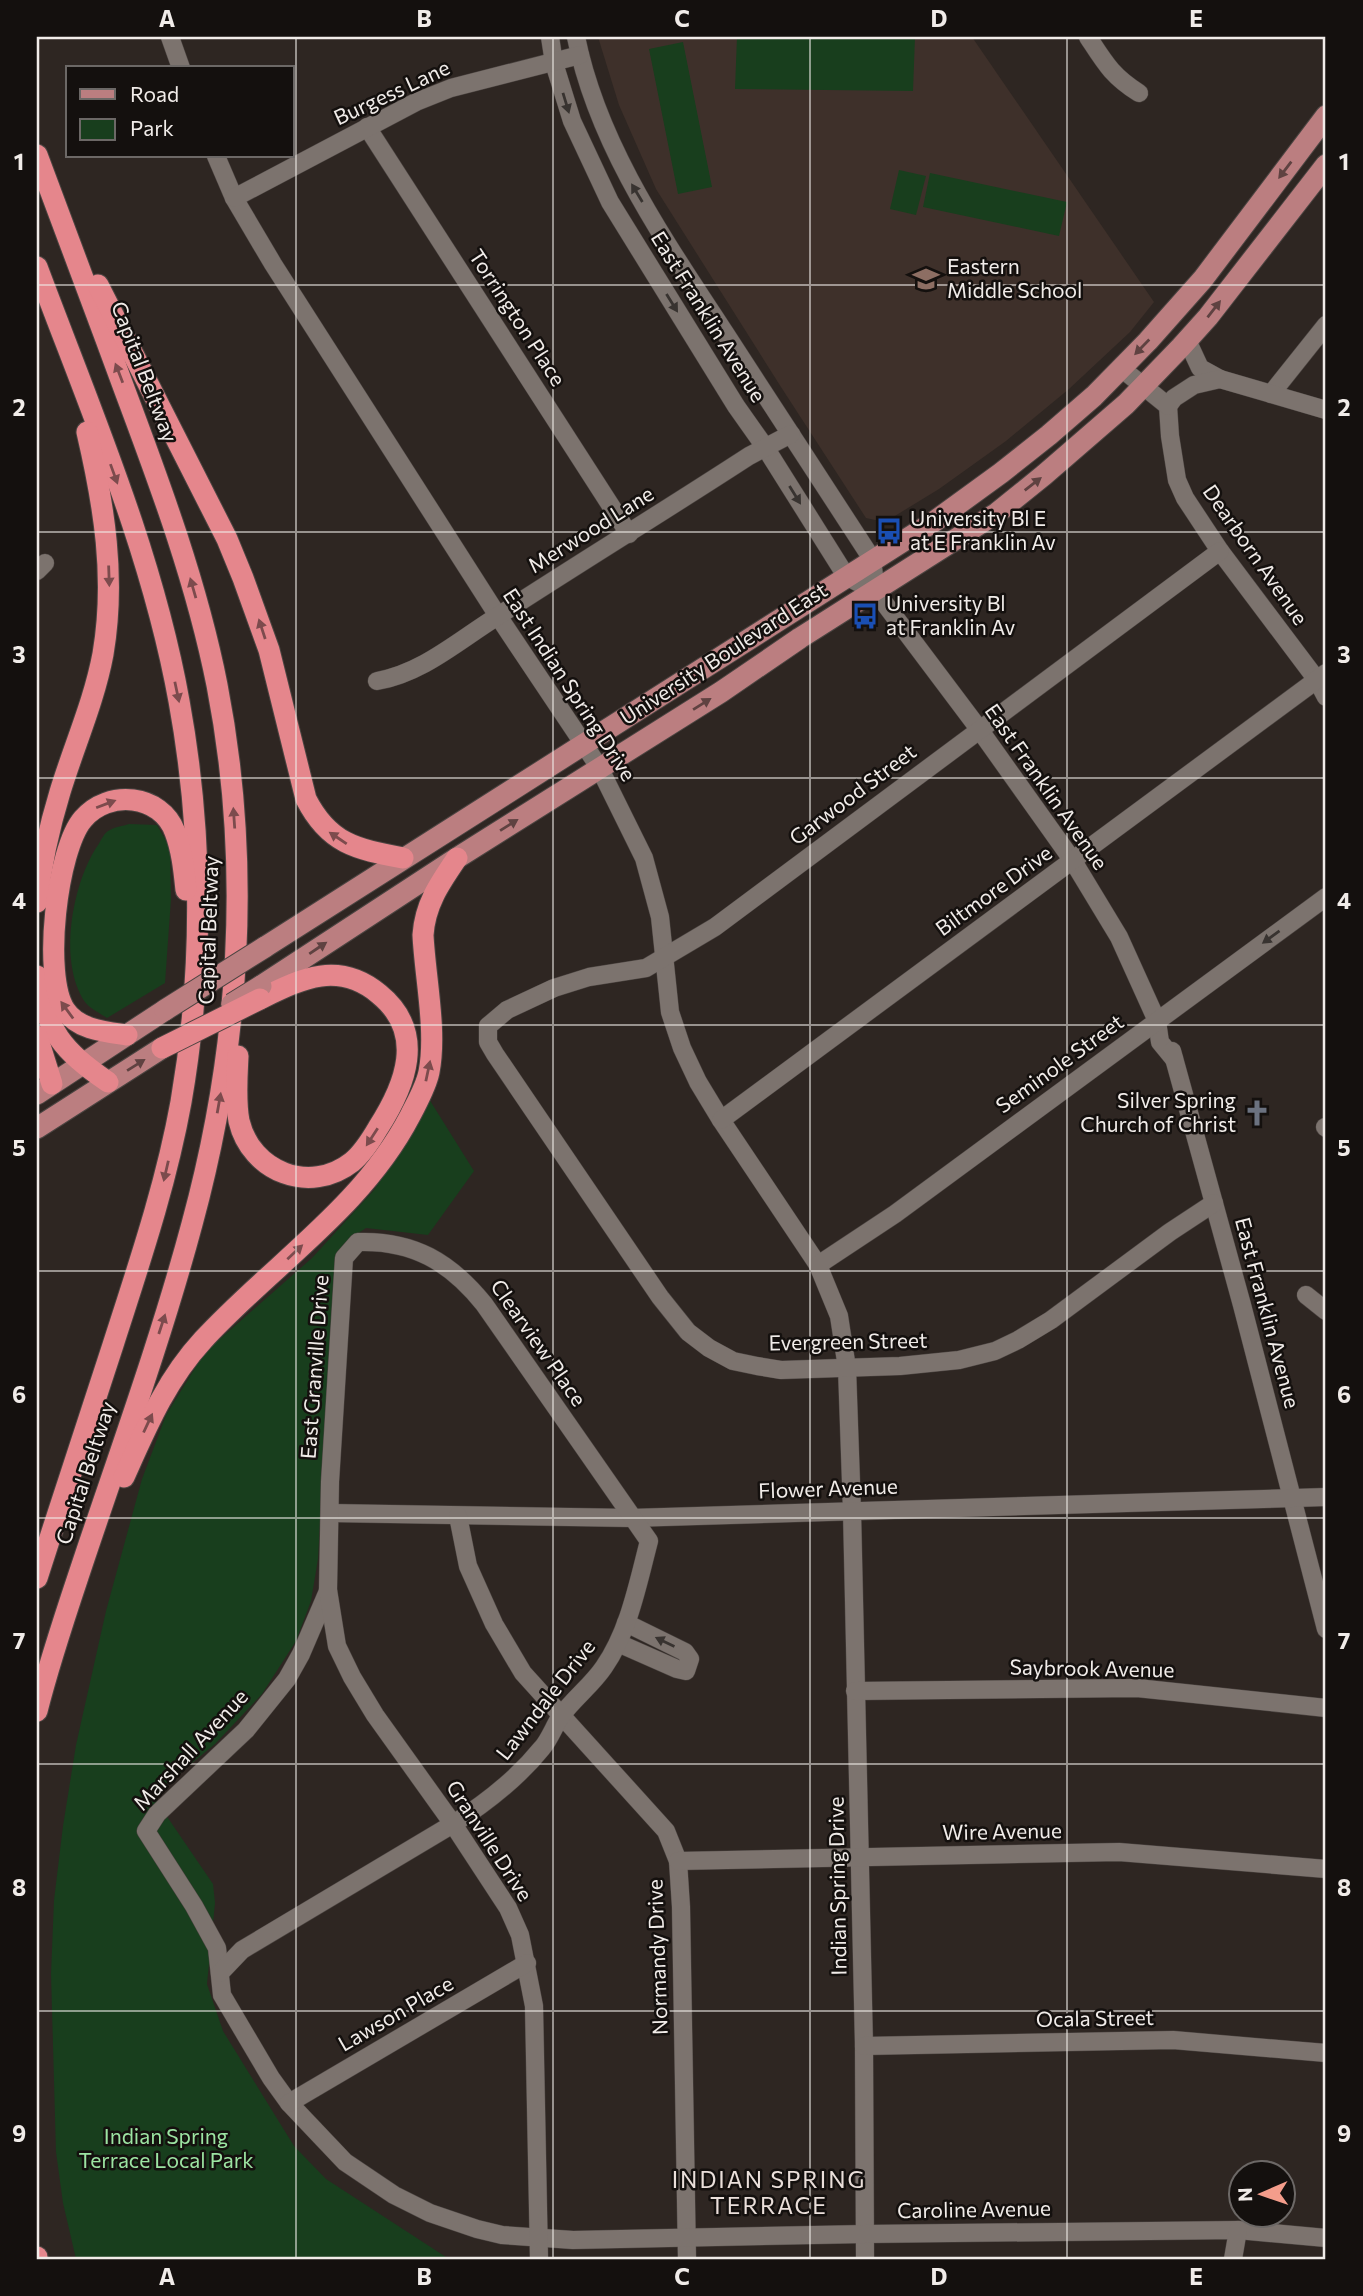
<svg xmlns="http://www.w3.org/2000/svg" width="1363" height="2296" viewBox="0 0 1363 2296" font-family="Commissioner,sans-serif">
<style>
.built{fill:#3e302a}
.green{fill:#183e1d}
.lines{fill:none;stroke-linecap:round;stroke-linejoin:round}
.minor-casing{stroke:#4b4441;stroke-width:19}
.major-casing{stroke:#4b4441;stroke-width:23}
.highway-casing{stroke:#4b4441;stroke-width:23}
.minor{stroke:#7c736e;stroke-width:18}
.major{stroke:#bb7e80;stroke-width:21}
.highway{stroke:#e5868c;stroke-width:21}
.major-bridge-casing{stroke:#4b4441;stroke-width:23;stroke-linecap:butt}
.highway-bridge-casing{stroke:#4b4441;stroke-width:23;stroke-linecap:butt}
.major-bridge{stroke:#bb7e80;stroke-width:21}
.highway-bridge{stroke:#e5868c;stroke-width:21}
.oneway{fill:#383330}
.oneway2{fill:#5f4241}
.oneway3{fill:#7c4b4d}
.grid{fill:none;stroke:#f1ece9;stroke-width:2;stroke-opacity:0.55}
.labels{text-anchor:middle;stroke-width:5;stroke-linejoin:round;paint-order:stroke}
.street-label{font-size:21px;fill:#f1ece9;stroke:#14100e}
.poi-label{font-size:21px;fill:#f1ece9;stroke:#14100e;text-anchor:start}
.park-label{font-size:21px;fill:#9ce4a2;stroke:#14100e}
.neighbourhood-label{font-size:23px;letter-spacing:2px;fill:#eadfda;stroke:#14100e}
.neatline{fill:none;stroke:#f1ece9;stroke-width:2.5}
.grid-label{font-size:23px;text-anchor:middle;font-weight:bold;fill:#f1ece9}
</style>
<rect width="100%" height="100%" fill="#2e2622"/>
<path class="built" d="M598 37H972L1154 302 1130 332 1069 389 1006 441 939 489 885 522 866 518 781 387 656 189 619 105Z"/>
<g class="green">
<path d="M737 37H915L913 91 735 89Z"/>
<path d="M683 42 712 187 678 194 649 49Z"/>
<path d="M899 170 926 176 916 215 890 209Z"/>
<path d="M930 173 1067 202 1059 236 923 207Z"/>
<path d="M129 824 157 825 170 848 171 899 165 983 107 1018C100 1013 90 1009 85 1002 58 962 72 886 96 848 100 843 103 834 108 831 114 827 123 826 129 824Z"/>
<path d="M429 1099 474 1171 428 1235 366 1228 350 1239 327 1393 318 1559 311 1601 296 1641 262 1694 215 1744 163 1787 155 1799 213 1884 215 1903 207 1984 223 2031 294 2146 326 2179 449 2259H76L63 2203 56 2152 51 1974 54 1900 63 1826 76 1745 106 1611 142 1479 166 1415 205 1352 312 1258 374 1190 414 1130Z"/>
</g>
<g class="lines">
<g class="minor-casing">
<g id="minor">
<path d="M170 37 181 68"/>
<path d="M550 37 554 63 572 121 610 202 736 406 765 447 846 576 876 592 979 729 1073 861 1119 937 1157 1021 1160 1042 1174 1059"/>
<path d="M576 37C598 146 665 241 725 333 774 408 823 484 872 559L876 592"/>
<path d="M1088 37C1105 63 1112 76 1139 93"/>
<path d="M367 127 629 534"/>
<path d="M216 156 234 198 273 264 498 616 599 767 644 858 660 917 670 1012 682 1048 698 1082 721 1120 818 1265 839 1316 847 1368 852 1511 864 2046 865 2259"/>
<path d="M234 198 416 102 451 88 580 55"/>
<path d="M1187 340 1200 368 1220 379"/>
<path d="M1121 368 1168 406 1170 436 1177 480 1185 498 1220 551 1317 680 1326 697"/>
<path d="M1271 394 1326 325"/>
<path d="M1168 406 1174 398 1194 385 1220 379 1326 410"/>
<path d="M37 571 45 563"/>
<path d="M377 681C423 673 459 640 498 616 581 562 666 510 749 456L791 434"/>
<path d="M1172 1051 1242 1305 1326 1629"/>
<path d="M721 1120 1326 673"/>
<path d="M1325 1127 1326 1128"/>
<path d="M1214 1203 1170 1232 1051 1320 1018 1340 995 1351 959 1360 900 1366 781 1370 757 1366 733 1361 709 1348 688 1332 660 1297 495 1054 488 1042V1026L507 1010 554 988 589 977 646 968 715 927 1220 551"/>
<path d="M818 1265 895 1214 1326 897"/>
<path d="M1306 1295 1326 1311"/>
<path d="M330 1513 631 1518 1326 1497"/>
<path d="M458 1516 468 1566 494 1624 523 1673 666 1831 678 1861 681 1907 687 2259"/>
<path d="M328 1591 301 1654 287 1679 246 1730 157 1814 146 1831 194 1906 217 1948 222 1995 271 2078 289 2103 345 2162 394 2195 430 2213 477 2229 502 2235 573 2240 865 2234 1238 2230 1326 2238"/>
<path d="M618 1643 677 1669 686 1671 690 1659 685 1652 626 1623"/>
<path d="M855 1691 1137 1688 1326 1708"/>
<path d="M678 1861 1119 1852 1326 1869"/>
<path d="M220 1973 242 1950 453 1824C486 1803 517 1779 542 1748 550 1739 554 1726 561 1716 574 1698 592 1685 604 1667 629 1631 638 1583 649 1541L484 1304C450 1262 413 1240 358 1242L344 1258 330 1482 328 1590 337 1646 352 1677 375 1715 453 1824 508 1908 520 1935 534 2006 539 2259"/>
<path d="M864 2046 1173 2040 1326 2053"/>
<path d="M289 2103 527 1963"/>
<path d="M1233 2259 1238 2230"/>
</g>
</g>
<g class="major-casing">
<g id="major">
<path d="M265 947 935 521 1001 473 1049 435 1094 396 1148 341 1203 279 1326 116"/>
<path d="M261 986 457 858 721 692 800 638 997 513 1044 475 1126 404 1181 347 1208 317 1326 165"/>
<path d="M37 1094 165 1010"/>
<path d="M37 1128 162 1048"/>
</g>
</g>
<g class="highway-casing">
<g id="highway">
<path d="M37 155C66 233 96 312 125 391 161 487 197 584 217 685 252 864 240 1048 192 1224 162 1336 122 1446 85 1556 68 1607 50 1659 37 1711"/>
<path d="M37 267C90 409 152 551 179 701 203 832 204 970 181 1102 166 1185 139 1264 113 1345 88 1422 62 1500 37 1578"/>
<path d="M98 285 227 539 243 578 269 650 306 799C329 844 356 849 403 858"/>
<path d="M37 902C41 865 49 828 60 792 74 746 94 702 103 654 116 578 104 505 87 432"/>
<path d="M37 976C48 1033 61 1049 108 1082"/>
<path d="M127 1035C106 1032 78 1030 65 1010 42 976 57 849 83 819 108 789 161 794 175 832 182 850 184 871 186 890"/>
<path d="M37 1036 52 1084"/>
<path d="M238 1056C237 1077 235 1100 239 1121 251 1172 310 1195 352 1162 363 1153 371 1140 378 1128 405 1086 427 1033 379 994 338 960 301 979 260 999"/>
<path d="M124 1477C146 1428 166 1380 203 1340 272 1265 362 1208 410 1116 417 1102 426 1087 429 1072 437 1031 425 977 423 935 425 904 440 883 457 858"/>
<path d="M37 2257V2259"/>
</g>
</g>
<use href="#minor" class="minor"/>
<use href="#major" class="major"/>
<use href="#highway" class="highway"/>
<g class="major-bridge-casing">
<g id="major-bridge">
<path d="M232 1004 261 986"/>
<path d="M165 1010 265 947"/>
</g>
</g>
<g class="highway-bridge-casing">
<path id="highway-bridge" d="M162 1048 260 999"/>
</g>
<use href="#major-bridge" class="major-bridge"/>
<use href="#highway-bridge" class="highway-bridge"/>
</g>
<defs><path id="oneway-solid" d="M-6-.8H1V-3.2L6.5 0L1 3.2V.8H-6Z" transform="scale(1.75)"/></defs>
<g class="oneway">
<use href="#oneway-solid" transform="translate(566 103) rotate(73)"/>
<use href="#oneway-solid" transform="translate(637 193) rotate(-121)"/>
<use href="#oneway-solid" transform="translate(672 303) rotate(58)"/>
<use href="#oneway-solid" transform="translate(795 495) rotate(58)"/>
<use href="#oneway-solid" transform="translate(1271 937) rotate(144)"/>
<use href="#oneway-solid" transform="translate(665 1642) rotate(-154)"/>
</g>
<g class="oneway2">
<use href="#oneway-solid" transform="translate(1285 170) rotate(127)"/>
<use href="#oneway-solid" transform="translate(1214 309) rotate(-52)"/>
<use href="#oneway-solid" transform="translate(1142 347) rotate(134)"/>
<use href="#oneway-solid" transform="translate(1033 484) rotate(-38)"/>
<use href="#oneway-solid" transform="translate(702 704) rotate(-32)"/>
<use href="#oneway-solid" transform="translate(509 825) rotate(-32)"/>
<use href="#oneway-solid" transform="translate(318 948) rotate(-34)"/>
<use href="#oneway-solid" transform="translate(136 1065) rotate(-32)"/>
</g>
<g class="oneway3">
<use href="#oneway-solid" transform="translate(119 373) rotate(-111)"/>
<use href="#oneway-solid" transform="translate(114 474) rotate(70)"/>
<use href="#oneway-solid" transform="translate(109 576) rotate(88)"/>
<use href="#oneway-solid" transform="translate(193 588) rotate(-106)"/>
<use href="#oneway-solid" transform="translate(262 629) rotate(-108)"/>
<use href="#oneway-solid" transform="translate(177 692) rotate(78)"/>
<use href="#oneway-solid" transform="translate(106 804) rotate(-21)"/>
<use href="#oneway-solid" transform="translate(234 818) rotate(-94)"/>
<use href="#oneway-solid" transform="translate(338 838) rotate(-146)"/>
<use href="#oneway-solid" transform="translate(67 1010) rotate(-126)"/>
<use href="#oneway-solid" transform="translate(428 1071) rotate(-78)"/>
<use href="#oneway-solid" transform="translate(219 1103) rotate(-80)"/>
<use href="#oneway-solid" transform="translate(372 1137) rotate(123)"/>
<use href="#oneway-solid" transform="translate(166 1171) rotate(103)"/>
<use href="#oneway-solid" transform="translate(295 1252) rotate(-43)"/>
<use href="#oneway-solid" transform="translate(162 1324) rotate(-72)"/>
<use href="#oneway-solid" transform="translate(148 1423) rotate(-65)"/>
</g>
<path class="grid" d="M296 37V2259M553 37V2259M810 37V2259M1067 37V2259M37 285H1326M37 532H1326M37 778H1326M37 1025H1326M37 1271H1326M37 1518H1326M37 1764H1326M37 2011H1326"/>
<defs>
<g id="school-bare" transform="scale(2.1)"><path d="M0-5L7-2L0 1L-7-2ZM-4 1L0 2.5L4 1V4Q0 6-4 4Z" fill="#8d6e63" stroke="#14100e" stroke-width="2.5" paint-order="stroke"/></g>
<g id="bus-bare" transform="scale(2.1)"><path d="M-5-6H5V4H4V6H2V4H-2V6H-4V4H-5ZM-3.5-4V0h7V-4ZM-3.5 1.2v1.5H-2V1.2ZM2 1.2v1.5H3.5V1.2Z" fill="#1a4fb4" stroke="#14100e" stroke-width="2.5" paint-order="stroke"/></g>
<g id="church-bare" transform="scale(2.1)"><path d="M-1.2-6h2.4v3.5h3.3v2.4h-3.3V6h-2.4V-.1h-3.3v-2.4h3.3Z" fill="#6b7280" stroke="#14100e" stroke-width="2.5" paint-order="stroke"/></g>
</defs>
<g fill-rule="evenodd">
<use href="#school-bare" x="926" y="279"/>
<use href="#bus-bare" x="889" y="531"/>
<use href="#bus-bare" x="865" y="616"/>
<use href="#church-bare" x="1257" y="1113"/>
</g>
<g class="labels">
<g class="street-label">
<text transform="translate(392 93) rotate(-25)" y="7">Burgess Lane</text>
<text transform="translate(708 317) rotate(58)" y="7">East Franklin Avenue</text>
<text transform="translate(517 318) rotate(57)" y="7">Torrington Place</text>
<text transform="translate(144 372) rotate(69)" y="7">Capital Beltway</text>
<text transform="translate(591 530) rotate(-32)" y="7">Merwood Lane</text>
<text transform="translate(1255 555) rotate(55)" y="7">Dearborn Avenue</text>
<text transform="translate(724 654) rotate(-33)" y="7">University Boulevard East</text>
<text transform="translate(569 685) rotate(57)" y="7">East Indian Spring Drive</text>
<text transform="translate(1046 787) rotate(55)" y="7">East Franklin Avenue</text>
<text transform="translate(853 795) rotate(-37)" y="7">Garwood Street</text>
<text transform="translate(994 891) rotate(-36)" y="7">Biltmore Drive</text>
<text transform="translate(209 930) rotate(-88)" y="7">Capital Beltway</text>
<text transform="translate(1060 1064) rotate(-36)" y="7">Seminole Street</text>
<text transform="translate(1267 1313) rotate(75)" y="7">East Franklin Avenue</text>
<text transform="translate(848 1342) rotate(-1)" y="7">Evergreen Street</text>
<text transform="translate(538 1343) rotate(55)" y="7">Clearview Place</text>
<text transform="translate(315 1367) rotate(-86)" y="7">East Granville Drive</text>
<text transform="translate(86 1473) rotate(-72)" y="7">Capital Beltway</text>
<text transform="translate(828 1489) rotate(-2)" y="7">Flower Avenue</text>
<text transform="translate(1092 1669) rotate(1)" y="7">Saybrook Avenue</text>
<text transform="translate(546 1700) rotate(-52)" y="7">Lawndale Drive</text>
<text transform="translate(191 1750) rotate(-47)" y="7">Marshall Avenue</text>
<text transform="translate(1002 1832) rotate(-1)" y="7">Wire Avenue</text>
<text transform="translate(489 1841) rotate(57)" y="7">Granville Drive</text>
<text transform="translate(838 1886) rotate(-91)" y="7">Indian Spring Drive</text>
<text transform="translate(658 1957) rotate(-92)" y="7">Normandy Drive</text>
<text transform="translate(396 2014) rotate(-30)" y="7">Lawson Place</text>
<text transform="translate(1095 2019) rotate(-1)" y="7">Ocala Street</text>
<text transform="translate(974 2210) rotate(-1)" y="7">Caroline Avenue</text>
</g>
<g class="poi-label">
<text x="947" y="274">Eastern<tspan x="947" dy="24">Middle School</tspan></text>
<text x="910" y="526">University Bl E<tspan x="910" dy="24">at E Franklin Av</tspan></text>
<text x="886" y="611">University Bl<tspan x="886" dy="24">at Franklin Av</tspan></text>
<text x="1236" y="1108" text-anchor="end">Silver Spring<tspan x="1236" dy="24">Church of Christ</tspan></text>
</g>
<g class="park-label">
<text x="166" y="2144">Indian Spring<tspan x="166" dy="24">Terrace Local Park</tspan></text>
</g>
<g class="neighbourhood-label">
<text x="769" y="2188">INDIAN SPRING<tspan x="769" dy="26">TERRACE</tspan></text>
</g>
</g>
<rect width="1363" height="2296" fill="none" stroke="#14100e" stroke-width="77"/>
<rect x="66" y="66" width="228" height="91" fill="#14100e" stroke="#6c6866" stroke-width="2"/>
<rect x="80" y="89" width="35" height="10" fill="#bb7e80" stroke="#6c6866" stroke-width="2"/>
<text x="130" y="102" font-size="21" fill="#f1ece9">Road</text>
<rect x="80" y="119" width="35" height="21" fill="#183e1d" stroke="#6c6866" stroke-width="2"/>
<text x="130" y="136" font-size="21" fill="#f1ece9">Park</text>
<g transform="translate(1262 2194) rotate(268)"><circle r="33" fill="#14100e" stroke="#6c6866" stroke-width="2"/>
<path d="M0-5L12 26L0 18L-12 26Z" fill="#f49d8b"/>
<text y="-10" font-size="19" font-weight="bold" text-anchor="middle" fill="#f1ece9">N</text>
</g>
<rect x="38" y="38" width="1286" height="2220" class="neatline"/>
<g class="grid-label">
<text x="167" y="27">A</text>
<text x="424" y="27">B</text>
<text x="682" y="27">C</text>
<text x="939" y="27">D</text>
<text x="1196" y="27">E</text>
<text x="19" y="170">1</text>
<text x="1344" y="170">1</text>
<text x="19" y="416">2</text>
<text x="1344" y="416">2</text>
<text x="19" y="663">3</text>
<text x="1344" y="663">3</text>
<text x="19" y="909">4</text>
<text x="1344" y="909">4</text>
<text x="19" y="1156">5</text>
<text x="1344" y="1156">5</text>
<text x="19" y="1403">6</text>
<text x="1344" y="1403">6</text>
<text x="19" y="1649">7</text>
<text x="1344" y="1649">7</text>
<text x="19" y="1896">8</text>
<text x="1344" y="1896">8</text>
<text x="19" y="2142">9</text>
<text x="1344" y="2142">9</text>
<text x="167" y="2285">A</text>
<text x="424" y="2285">B</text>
<text x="682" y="2285">C</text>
<text x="939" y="2285">D</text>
<text x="1196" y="2285">E</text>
</g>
</svg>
